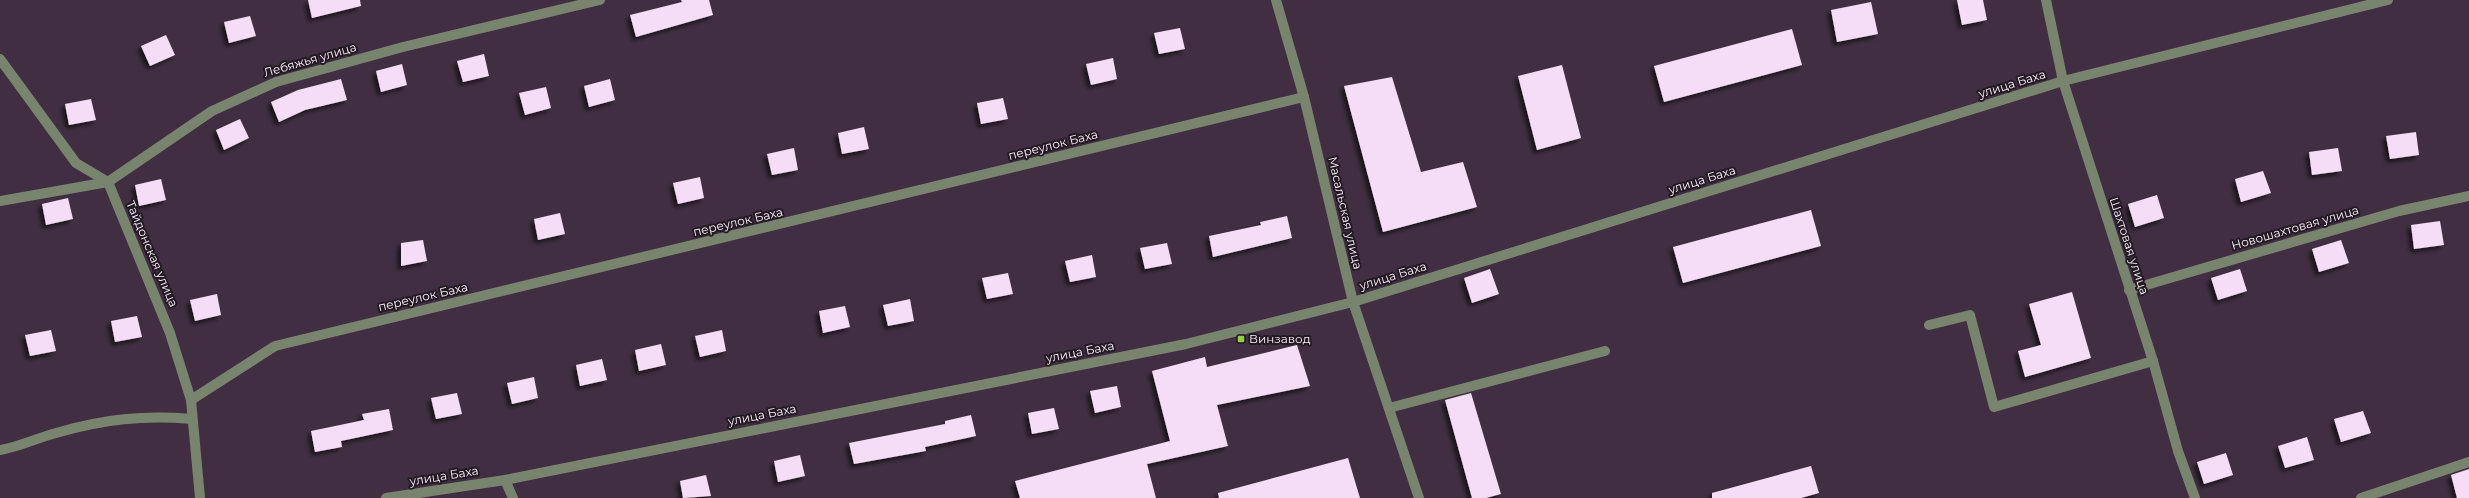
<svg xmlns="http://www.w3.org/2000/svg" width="2469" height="498" viewBox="0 0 2469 498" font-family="Montserrat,sans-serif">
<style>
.building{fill:#f6ddf7;filter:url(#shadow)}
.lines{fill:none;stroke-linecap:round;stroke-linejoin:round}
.minor{stroke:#79846e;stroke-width:10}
.poi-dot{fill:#92cd3f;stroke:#231a23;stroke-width:1.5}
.labels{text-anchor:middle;stroke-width:4;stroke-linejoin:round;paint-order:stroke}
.street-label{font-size:12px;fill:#fceffc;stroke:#231a23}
.poi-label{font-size:12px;fill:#fceffc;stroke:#231a23;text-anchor:start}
</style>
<defs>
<filter id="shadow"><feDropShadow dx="-3.5" dy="3.5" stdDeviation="2" flood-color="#0009"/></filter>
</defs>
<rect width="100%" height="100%" fill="#412e42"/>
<g class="building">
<path d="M308 0H360L361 6 312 18Z"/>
<path d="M681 0H709L713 15 636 37 630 15 682 2Z"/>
<path d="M1957 0H1983L1987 20 1962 25Z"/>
<path d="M1871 2 1878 34 1837 42 1831 10Z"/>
<path d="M250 16 256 36 229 43 224 22Z"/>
<path d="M1180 28 1185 49 1159 54 1154 33Z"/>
<path d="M1792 29 1802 65 1664 102 1654 66Z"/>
<path d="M166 35 175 55 150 66 141 46Z"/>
<path d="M484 54 489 76 463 82 457 61Z"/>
<path d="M1113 58 1117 79 1091 85 1086 64Z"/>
<path d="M402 64 407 85 381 92 376 71Z"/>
<path d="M1562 65 1581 138 1537 150 1518 76Z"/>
<path d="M1392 77 1421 172 1463 162 1477 207 1383 232 1344 86Z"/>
<path d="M341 79 347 100 305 110 279 122 271 102 298 90Z"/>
<path d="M610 79 615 100 589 107 584 86Z"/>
<path d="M546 87 551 108 525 115 519 93Z"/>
<path d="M1003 98 1008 119 981 124 977 103Z"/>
<path d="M91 99 96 120 69 125 65 104Z"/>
<path d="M240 119 249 138 224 150 216 130Z"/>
<path d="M864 127 869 149 842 154 838 133Z"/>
<path d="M2416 132 2419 155 2390 159 2386 136Z"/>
<path d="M794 148 798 170 772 175 767 154Z"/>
<path d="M2338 148 2342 171 2312 175 2309 152Z"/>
<path d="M2263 171 2271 193 2241 202 2235 179Z"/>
<path d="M700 177 704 198 678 204 673 183Z"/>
<path d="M161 179 166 200 139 206 135 185Z"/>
<path d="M2157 195 2164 218 2135 227 2128 204Z"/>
<path d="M68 198 73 219 46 225 42 204Z"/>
<path d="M1811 210 1821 246 1683 283 1673 247Z"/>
<path d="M560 213 565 234 538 240 534 219Z"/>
<path d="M1287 216 1292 238 1213 257 1209 236 1261 225 1260 222Z"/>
<path d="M2440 221 2444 245 2414 249 2411 225Z"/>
<path d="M423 240 427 261 401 266V243Z"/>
<path d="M2341 240 2349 263 2319 272 2312 249Z"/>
<path d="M1167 243 1172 264 1145 269 1140 248Z"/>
<path d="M1092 255 1096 277 1070 282 1065 261Z"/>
<path d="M1490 269 1499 294 1472 303 1464 278Z"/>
<path d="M2240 269 2247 291 2218 300 2211 278Z"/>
<path d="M1008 273 1013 294 987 299 982 278Z"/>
<path d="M2072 292 2091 358 2025 377 2018 351 2041 345 2029 304Z"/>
<path d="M217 294 221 315 195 321 190 300Z"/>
<path d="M910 299 914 321 888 326 883 305Z"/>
<path d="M845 306 850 327 823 333 819 311Z"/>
<path d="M137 316 142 337 115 342 111 321Z"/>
<path d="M51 330 56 351 30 356 25 335Z"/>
<path d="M722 330 726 351 700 357 695 336Z"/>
<path d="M661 344 666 365 639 371 635 350Z"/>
<path d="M1297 345 1310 386 1217 405 1228 446 1147 464 1156 498H1020L1015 481 1170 441 1152 371 1205 357 1207 367Z"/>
<path d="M602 359 607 380 580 386 576 365Z"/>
<path d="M534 377 538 398 512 404 507 383Z"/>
<path d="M1117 386 1121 407 1095 413 1090 391Z"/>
<path d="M457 393 462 414 436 419 431 398Z"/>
<path d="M1471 393 1501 494 1486 498H1472L1445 400Z"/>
<path d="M1054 408 1059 429 1032 434 1028 413Z"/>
<path d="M389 409 393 430 341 441 342 447 315 452 311 431 364 420 362 414Z"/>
<path d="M2363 411 2371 433 2341 442 2334 419Z"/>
<path d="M971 415 976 436 925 447 926 451 854 464 849 443 945 424V421Z"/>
<path d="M2307 437 2314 460 2285 468 2278 446Z"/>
<path d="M2226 453 2233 475 2204 484 2197 462Z"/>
<path d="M800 455 805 476 778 482 774 461Z"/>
<path d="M1348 458 1360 498H1219L1218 493Z"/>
<path d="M1811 466 1819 493 1801 498H1712V493Z"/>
<path d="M2469 469V498H2457L2451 475Z"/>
<path d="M706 475 711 496 683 498 680 481Z"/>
</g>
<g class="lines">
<g class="minor">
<path d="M1276 0 1304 97 1353 302 1419 498"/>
<path d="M2046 0 2063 81 2153 361 2178 451 2195 498"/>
<path d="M0 59 76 163 108 182 170 333 191 400 200 498"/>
<path d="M0 201 108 182 212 111 276 82 403 47 600 0"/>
<path d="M2129 290 2399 211 2469 196"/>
<path d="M1929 325 1970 315 1994 407 2153 361"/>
<path d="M191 400 275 346 1304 97"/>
<path d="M1389 408 1605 351"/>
<path d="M0 450C19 447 37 438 56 433 104 419 143 415 192 419"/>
<path d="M505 480 513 498"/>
<path d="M386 498 505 480 1186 344 1353 302 2063 81 2388 0"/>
<path d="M2361 498 2469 462"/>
</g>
</g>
<rect class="poi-dot" x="1237" y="335" width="8" height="8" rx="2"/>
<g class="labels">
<g class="street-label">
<text transform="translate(310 60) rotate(-16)" y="4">Лебяжья улица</text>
<text transform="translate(2012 84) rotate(-17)" y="4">улица Баха</text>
<text transform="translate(1053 145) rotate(-14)" y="4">переулок Баха</text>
<text transform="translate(1702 180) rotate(-17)" y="4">улица Баха</text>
<text transform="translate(1345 213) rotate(77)" y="4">Масальская улица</text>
<text transform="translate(738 222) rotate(-13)" y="4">переулок Баха</text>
<text transform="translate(2295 228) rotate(-16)" y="4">Новошахтовая улица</text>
<text transform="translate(2129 246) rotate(72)" y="4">Шахтовая улица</text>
<text transform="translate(152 254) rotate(67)" y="4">Тайдонская улица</text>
<text transform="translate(1393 276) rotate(-17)" y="4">улица Баха</text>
<text transform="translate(423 297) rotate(-13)" y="4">переулок Баха</text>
<text transform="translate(1080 352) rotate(-11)" y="4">улица Баха</text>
<text transform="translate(762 415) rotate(-11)" y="4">улица Баха</text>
<text transform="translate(444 476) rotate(-9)" y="4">улица Баха</text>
</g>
<g class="poi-label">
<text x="1249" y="343">Винзавод</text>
</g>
</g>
</svg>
